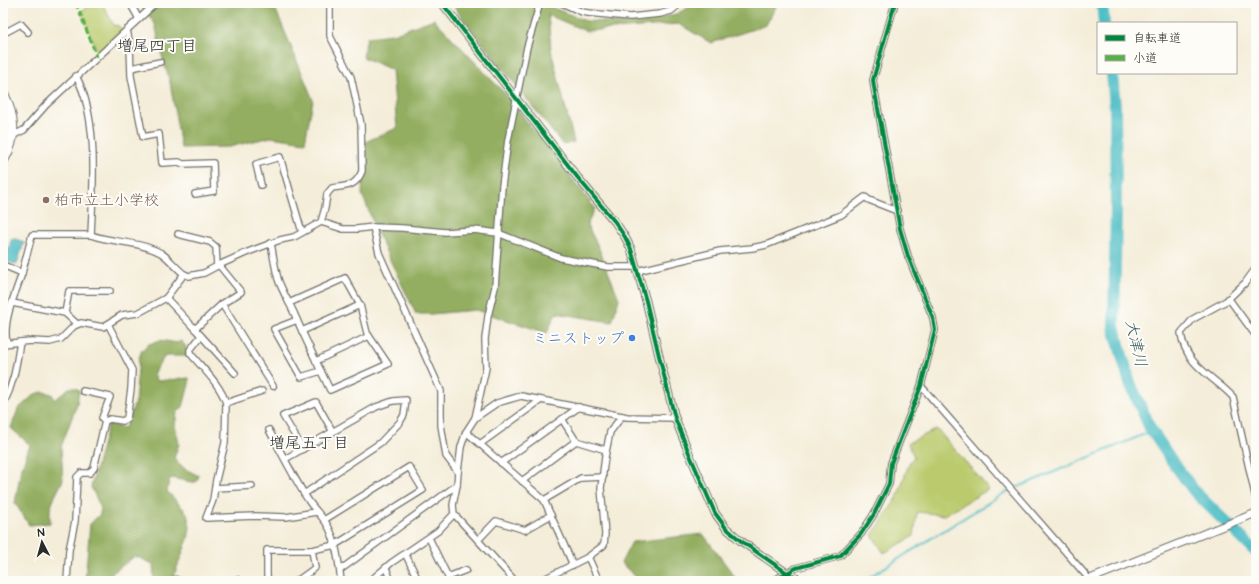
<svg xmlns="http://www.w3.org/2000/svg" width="1259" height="584" viewBox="0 0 1259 584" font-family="'Architects Daughter','Klee One',sans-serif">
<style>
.green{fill:#baca6d;stroke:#727a4c}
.forest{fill:#93ae60;stroke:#5f6c46}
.water{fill:#50bec6;stroke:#3e7478}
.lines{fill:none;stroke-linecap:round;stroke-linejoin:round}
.stream{stroke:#50bec6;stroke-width:2}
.river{stroke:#50bec6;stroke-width:12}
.minor-casing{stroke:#716f68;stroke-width:8}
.tertiary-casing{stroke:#716f68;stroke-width:9}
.primary-casing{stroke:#716f68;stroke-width:11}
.minor{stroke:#fff;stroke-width:5.5}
.tertiary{stroke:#fff;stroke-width:7}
.primary{stroke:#fff;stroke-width:9}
.quiet{stroke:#56b246;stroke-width:3;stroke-dasharray:6 3;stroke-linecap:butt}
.cycleway-casing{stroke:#fdfcf7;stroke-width:6}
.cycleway{stroke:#00873e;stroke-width:4}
.education-dot{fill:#8d6e63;stroke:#fdfcf7;stroke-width:1.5}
.shop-dot{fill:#3f7fe0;stroke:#fdfcf7;stroke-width:1.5}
.labels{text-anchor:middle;stroke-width:4;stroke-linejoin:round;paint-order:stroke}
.education-label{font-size:15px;fill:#785e54;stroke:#fdfcf7;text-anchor:start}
.shop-label{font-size:15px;fill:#366cbe;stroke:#fdfcf7;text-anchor:end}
.neighbourhood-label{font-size:16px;fill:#2b2b2b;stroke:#fdfcf7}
.water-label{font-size:16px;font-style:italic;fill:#385e61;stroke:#fdfcf7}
</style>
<rect width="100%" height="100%" fill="#fdfcf7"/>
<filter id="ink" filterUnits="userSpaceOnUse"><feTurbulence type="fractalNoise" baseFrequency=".025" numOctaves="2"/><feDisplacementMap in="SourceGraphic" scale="8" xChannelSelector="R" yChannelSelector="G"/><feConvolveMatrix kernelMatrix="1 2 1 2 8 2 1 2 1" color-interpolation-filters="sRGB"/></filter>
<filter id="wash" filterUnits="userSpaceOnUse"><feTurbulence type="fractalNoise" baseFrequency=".012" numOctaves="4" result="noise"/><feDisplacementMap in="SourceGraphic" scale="16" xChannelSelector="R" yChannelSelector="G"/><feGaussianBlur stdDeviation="0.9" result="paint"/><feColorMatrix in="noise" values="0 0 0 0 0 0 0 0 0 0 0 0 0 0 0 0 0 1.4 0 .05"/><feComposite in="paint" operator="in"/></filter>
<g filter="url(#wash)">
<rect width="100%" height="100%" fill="#f4edd9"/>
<g class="green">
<path d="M95 3H102L114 26 117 25 123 30 97 52 81 11 95 4Z"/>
<path d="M937 429 989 489 944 515 917 512 914 536 884 553 872 535 897 498 910 461 914 457 908 443Z"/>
</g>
<g class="forest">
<path d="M139 3H273L313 100 305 142 271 137 229 147 181 148 170 82 162 56 155 24Z"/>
<path d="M451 3H510L546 5 586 21 632 23 676 14 697 3H778L766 25 711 43 679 24 586 31 548 15 551 50 574 142 563 145Z"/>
<path d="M434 19 508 97 595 208 587 225 598 246 619 299 612 322 556 313 547 333 476 310 431 314H416L379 237 362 194 365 142 397 128 392 70 363 57 367 37 393 34Z"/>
<path d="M160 340 177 343 181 341 185 345 188 356H165L154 372 156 381 189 378V384L183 407 177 413 175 425 179 444 174 458 185 469 199 476 196 482H191L172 478 169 480 167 491 187 513 190 527 188 539 174 575 175 581H154L153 564 135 556 111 574 110 581H85L90 524 100 514 101 508 91 487 108 424 125 428 135 403 139 358 142 350 147 345Z"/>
<path d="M69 388H75L79 390 77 404 61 447 63 480 55 496 50 509V523L29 525 15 503 21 470 30 445 11 428 18 409 35 394 43 392 52 394 55 400Z"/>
<path d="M703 534 738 581H640L621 563 632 542Z"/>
</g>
<path class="water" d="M12 238 24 242 17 264 5 261Z"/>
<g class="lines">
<path class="stream" d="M863 581 1004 493 1152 431"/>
<g class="river">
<path d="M1102 3 1104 23"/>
<path d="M1112 73 1115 107 1116 206 1114 327 1130 383 1150 428 1172 461 1195 492 1256 552"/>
</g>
</g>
</g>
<g filter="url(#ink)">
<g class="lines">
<g class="minor-casing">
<g id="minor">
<path d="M130 3 139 19"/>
<path d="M562 3 582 12 588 13 630 17 660 14 671 11 681 3"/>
<path d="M3 27 6 32 21 24 28 32"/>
<path d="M127 30 130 45 131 76 143 137 159 134 162 163 179 162 183 164 213 163 214 191 195 194"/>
<path d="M131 68 160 62"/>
<path d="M76 76C99 118 93 188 91 235"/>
<path d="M12 136 24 130 46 105 156 3"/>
<path d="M261 185 256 164 280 157 302 232"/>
<path d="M321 222 343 229H357L373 227 402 228 445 232 474 230 498 233 561 258 608 267H636"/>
<path d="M373 227 379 253 441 391V425L446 456 458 472"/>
<path d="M178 234 210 242 216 247 217 266"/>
<path d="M271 243C273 255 275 268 278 279 282 291 289 302 294 313 305 339 318 365 330 390L388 364 367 333 360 305 345 278 289 303"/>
<path d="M3 265 22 273 32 235H91C113 243 139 241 161 253 169 258 176 268 184 274L166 298 138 313 122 315 103 327 81 323 74 326 61 339 50 342 30 341 3 344"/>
<path d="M1256 268 1245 283 1226 301 1193 319 1181 333C1185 366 1214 376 1233 397L1256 499"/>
<path d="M637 271 720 251 752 248 766 245 841 215 865 197 869 200 897 211"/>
<path d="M184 274 189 276 204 273 219 265 248 252 280 240 294 237 321 222 325 208 327 194 332 188C346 186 356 187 362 171L361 124 351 77 330 36V5L328 3"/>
<path d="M166 298 195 329 222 304 241 292 219 265"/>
<path d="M1229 299 1256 336"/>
<path d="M12 303 65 313 77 324"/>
<path d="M222 304 273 386"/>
<path d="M65 313 69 291H110"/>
<path d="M297 320 274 329 301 377 321 371"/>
<path d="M195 329 235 373"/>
<path d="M302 331 360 305"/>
<path d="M201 336 190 350V353C203 369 220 384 226 403"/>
<path d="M7 343C2 320 15 296 22 273"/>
<path d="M316 361 369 336"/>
<path d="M921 386 1091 581"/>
<path d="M83 391 110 397 102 418 105 421"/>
<path d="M262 391 226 403 225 443 216 480 213 500 206 518 255 516 286 517 316 512"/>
<path d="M3 405C14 383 16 367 20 342"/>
<path d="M475 418 497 403 521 396 627 417 675 418"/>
<path d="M562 419 576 441 606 450"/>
<path d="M269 430C282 454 294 478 308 500 315 511 325 518 330 530 337 545 339 565 341 581"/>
<path d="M466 432 544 500 573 565"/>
<path d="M480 444 541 400"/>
<path d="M303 449 283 416 316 402 333 432"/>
<path d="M285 459 376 407 393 401 406 400 404 415 400 422 380 443 304 494"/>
<path d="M501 463 579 407"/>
<path d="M522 481 576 441"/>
<path d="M215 488 252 486"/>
<path d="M544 500 581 478 603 477"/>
<path d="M429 538 448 577 466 570"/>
<path d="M478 540 496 521 525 530 551 515"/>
<path d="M405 553 417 578 411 581"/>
<path d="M588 557 599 581"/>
<path d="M386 568 391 581"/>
<path d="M340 570 457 485"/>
<path d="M238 580V581"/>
<path d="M67 581 69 550 75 521 77 477 81 473H90L94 468 105 421 110 419 123 421 127 418 131 389 132 370 108 324"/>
<path d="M268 581 267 575V550H312L335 545 423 490 409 467 324 520"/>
<path d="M297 581 315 568 312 550"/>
<path d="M370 581 391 563 438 531 454 514"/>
<path d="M515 581 454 514 453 505 457 485 458 472 461 447 466 432 475 418 486 368 485 339 488 316 495 287 502 186 508 140 527 47 540 3"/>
<path d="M540 581 588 557 604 545 605 534 601 488 605 457 610 432 622 416"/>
<path d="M773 581 796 568 840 556 861 534 874 514 889 484 891 463 921 386 935 330 933 318 908 256 900 229 874 87 873 80 895 3"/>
</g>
</g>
<g class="tertiary-casing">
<g id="tertiary">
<path d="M442 3 578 178 615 222 625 237 631 249 646 301 660 360 675 418 689 453 715 513 726 528 741 541 787 573 802 581"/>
<path d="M176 580 177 581"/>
<path d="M1085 581 1256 513"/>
</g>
</g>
<g class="primary-casing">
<path id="primary" d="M3 92C14 116 18 137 3 161"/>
</g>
<use href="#minor" class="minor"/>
<use href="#tertiary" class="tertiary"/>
<use href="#primary" class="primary"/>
<path class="quiet" d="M76 3 97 57"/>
<g class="cycleway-casing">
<g id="cycleway">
<path d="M442 3 578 178 615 222 625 237 631 249 646 301 660 360 675 418 689 453 715 513 726 528 741 541 787 573 802 581"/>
<path d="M773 581 796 568 840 556 861 534 874 514 889 484 891 463 921 386 935 330 933 318 908 256 900 229 874 87 873 80 895 3"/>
</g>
</g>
<use href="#cycleway" class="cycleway"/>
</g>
</g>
<circle class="education-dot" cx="46" cy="200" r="4"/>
<circle class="shop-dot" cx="632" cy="338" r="4"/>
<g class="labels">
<g class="education-label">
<text x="54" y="205">柏市立土小学校</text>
</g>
<g class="shop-label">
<text x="624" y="343">ミニストップ</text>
</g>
<g class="neighbourhood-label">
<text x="157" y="51">増尾四丁目</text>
<text x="309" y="448">増尾五丁目</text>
</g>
<g class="water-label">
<text transform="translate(1137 343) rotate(77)" y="6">大津川</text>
</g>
</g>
<rect width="1259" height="584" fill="none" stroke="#fdfcf7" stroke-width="16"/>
<rect x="1097" y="22" width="140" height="52" fill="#fdfcf7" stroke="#a9a8a5"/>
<rect x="1105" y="35" width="20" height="6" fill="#00873e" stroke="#a9a8a5"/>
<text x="1133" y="42" font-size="12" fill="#2b2b2b">自転車道</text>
<rect x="1105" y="55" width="20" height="6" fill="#56b246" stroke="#a9a8a5"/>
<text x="1133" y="62" font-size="12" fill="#2b2b2b">小道</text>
<g transform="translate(42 542) rotate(354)" stroke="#fdfcf7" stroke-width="3" paint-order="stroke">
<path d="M0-3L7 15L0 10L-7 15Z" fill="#2b2b2b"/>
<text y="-6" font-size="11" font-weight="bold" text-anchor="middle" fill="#2b2b2b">N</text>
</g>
</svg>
